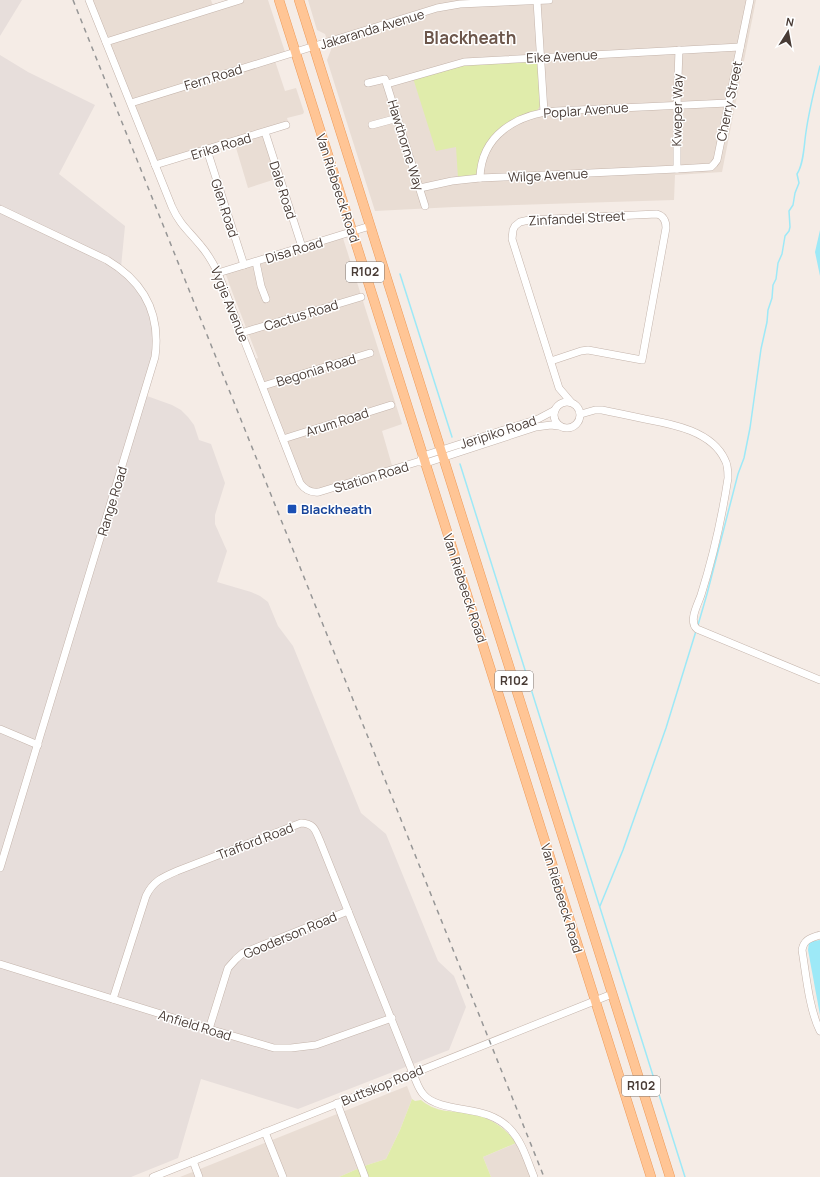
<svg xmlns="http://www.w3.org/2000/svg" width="820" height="1177" viewBox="0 0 820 1177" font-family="Manrope,sans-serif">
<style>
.residential{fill:#e9ddd4}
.industrial{fill:#e7dedb}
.green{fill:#e0ecab}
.water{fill:#9de9f7}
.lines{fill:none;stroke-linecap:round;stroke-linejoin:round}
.stream{stroke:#9de9f7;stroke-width:1.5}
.minor-casing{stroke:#c4b4ab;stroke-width:8}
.major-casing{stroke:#ee9b5a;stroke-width:10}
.minor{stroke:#fff;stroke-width:7}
.major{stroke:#ffc595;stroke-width:9}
.rail{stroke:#969696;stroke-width:1.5;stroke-dasharray:5 5;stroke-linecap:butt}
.transit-dot{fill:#1a4fb4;stroke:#fff;stroke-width:1.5}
.labels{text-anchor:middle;stroke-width:3;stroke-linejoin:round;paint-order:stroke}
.shield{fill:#fff;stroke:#7f7672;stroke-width:1}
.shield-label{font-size:12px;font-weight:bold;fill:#483b35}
.street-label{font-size:13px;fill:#483b35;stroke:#fff}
.transit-label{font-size:13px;font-weight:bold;fill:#164399;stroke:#fff;text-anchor:start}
.district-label{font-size:17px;font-weight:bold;fill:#6c564b;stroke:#fff}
</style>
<rect width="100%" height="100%" fill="#f5ece6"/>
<g class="residential">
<path d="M89 0H211L214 9 243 0H268L286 55 274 58 285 91 296 88 304 112 303 114 287 118 289 125 265 133 279 178 248 188 234 141 156 165Z"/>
<path d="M308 0H756L722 172 675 175 674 200 454 207 375 211 327 60 331 50 325 34 317 30Z"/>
<path d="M342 235 402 424 382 431 393 469 322 491 304 487 253 360 258 358 233 294 225 272Z"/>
<path d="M407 1086 412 1099 400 1130 386 1159 364 1166 339 1177H180Z"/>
<path d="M519 1142 533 1177H491L483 1157Z"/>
</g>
<g class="industrial">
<path d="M0 0H22L0 36Z"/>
<path d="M0 55 28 72 95 105 59 174 125 226 121 267 132 278 156 326 147 396 172 405 181 410 188 417 194 425 199 440 211 444 225 483 215 515V524L227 551 217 582 251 592 260 596 268 602 278 626 293 646 361 813 386 834 438 961 454 976 466 1007 449 1050 298 1109 201 1079 178 1158 131 1177H0Z"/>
</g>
<g class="green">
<path d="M538 61 540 106 537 111 506 125 476 174 474 176 458 178 456 147 436 151 413 78 453 66Z"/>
<path d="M412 1099 415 1101 421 1100C435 1111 445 1111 461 1112 484 1114 504 1125 516 1143L483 1157 491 1177H339L364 1166 386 1159 400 1130Z"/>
</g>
<g class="water">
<path d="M820 230V276L815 252Z"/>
<path d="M820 940V1015L808 950 809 942Z"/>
</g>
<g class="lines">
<g class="stream">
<path d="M400 274 452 437"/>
<path d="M460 464 685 1177"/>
<path d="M698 625 707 594 738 474 744 458 750 428 761 349 767 322 768 310 772 298 773 285 776 279 778 263 782 254 785 236 789 231 790 227 789 211 793 205 795 193 799 183 797 174C804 164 804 144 806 132 809 110 815 87 820 66"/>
<path d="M600 906 623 850 666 728 696 631"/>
</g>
<g class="minor-casing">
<g id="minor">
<path d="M89 0 172 207C180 225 189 231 201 246 208 254 213 263 218 273L300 483C305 490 311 493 319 492L417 462H420L426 463 536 427 551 425 558 426"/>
<path d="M537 1 544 112"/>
<path d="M106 42 240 0"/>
<path d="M368 83 385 79 425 206"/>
<path d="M387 84 464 62 740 47"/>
<path d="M131 103 437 8 460 4 549 0"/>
<path d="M372 125 398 118"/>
<path d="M265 132 302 247"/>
<path d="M207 150 244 265"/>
<path d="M155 165 286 125"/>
<path d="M677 169V105L679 50"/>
<path d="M480 178C481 135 517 114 556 111L728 103"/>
<path d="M420 188 452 181 480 178 677 169 711 167 714 164 717 160 750 0"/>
<path d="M0 209 107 260C144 282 161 314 155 357L0 868"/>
<path d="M256 262 261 286 266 299"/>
<path d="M218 273 370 226"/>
<path d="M241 333 361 297"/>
<path d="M551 361 581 351 588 350 642 360 666 228C666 221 664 216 657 214L529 220 520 222 515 226 513 230 512 239 559 388 571 402"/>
<path d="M263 386 370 353"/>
<circle cx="567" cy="415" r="13"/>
<path d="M581 414 595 410H602C617 413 631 416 645 419 672 424 712 431 725 460 728 465 728 472 728 478 722 517 713 557 701 595 698 604 688 621 697 629L820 680"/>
<path d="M283 439 391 405"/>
<path d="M421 459 423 456 538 419 555 410"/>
<path d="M0 729 38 745"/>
<path d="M820 935C811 938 804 939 802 950 806 974 809 1009 820 1031"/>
<path d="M0 964 209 1029 274 1048H291L316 1045 392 1018"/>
<path d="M113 999 146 896C153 881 163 877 177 871L301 823C315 824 315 830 320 841L416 1081C418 1086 420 1091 424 1095 436 1109 470 1108 488 1115 496 1118 503 1122 509 1128 522 1141 527 1160 534 1177"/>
<path d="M209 1029 228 968 236 959 243 953 348 911"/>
<path d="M337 1103 365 1177"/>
<path d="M265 1132 283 1177"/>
<path d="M193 1161 199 1177"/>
<path d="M153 1177 612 994"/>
</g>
</g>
<g class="major-casing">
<g id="major">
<path d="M279 0 651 1177"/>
<path d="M299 0 670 1177"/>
</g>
</g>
<use href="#minor" class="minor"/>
<use href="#major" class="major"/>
<path class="rail" d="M73 0 544 1177"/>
</g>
<rect class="transit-dot" x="287" y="504" width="10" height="10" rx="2"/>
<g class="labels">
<g class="shield">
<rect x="346" y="262" width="38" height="20" rx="3"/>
<rect x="495" y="671" width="38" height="20" rx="3"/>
<rect x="622" y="1076" width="38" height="20" rx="3"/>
</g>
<g class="shield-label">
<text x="365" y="276">R102</text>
<text x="514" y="685">R102</text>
<text x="641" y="1090">R102</text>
</g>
<g class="street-label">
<text transform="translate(372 29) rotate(-17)" y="5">Jakaranda Avenue</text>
<text transform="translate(562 56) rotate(-3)" y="5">Eike Avenue</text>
<text transform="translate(213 77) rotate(-17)" y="5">Fern Road</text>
<text transform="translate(729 101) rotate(-78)" y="5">Cherry Street</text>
<text transform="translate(586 110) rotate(-4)" y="5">Poplar Avenue</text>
<text transform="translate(677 110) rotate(-89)" y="5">Kweper Way</text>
<text transform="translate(406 145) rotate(73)" y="5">Hawthorne Way</text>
<text transform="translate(221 146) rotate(-17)" y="5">Erika Road</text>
<text transform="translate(548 175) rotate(-3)" y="5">Wilge Avenue</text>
<text transform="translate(338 188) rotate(72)" y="5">Van Riebeeck Road</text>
<text transform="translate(283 190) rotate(72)" y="5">Dale Road</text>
<text transform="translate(225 208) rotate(72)" y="5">Glen Road</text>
<text transform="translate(577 218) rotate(-3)" y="5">Zinfandel Street</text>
<text transform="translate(294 250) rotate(-17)" y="5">Disa Road</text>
<text transform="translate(230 304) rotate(68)" y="5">Vygie Avenue</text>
<text transform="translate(301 315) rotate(-17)" y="5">Cactus Road</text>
<text transform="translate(316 370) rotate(-17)" y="5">Begonia Road</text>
<text transform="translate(337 422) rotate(-18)" y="5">Arum Road</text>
<text transform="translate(498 432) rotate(-18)" y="5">Jeripiko Road</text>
<text transform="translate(371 477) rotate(-17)" y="5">Station Road</text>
<text transform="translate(112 501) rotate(-73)" y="5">Range Road</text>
<text transform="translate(465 588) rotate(72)" y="5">Van Riebeeck Road</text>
<text transform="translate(255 841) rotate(-21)" y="5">Trafford Road</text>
<text transform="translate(562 898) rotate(73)" y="5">Van Riebeeck Road</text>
<text transform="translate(290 935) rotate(-23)" y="5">Gooderson Road</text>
<text transform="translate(195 1025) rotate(17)" y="5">Anfield Road</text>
<text transform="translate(382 1085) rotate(-22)" y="5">Buttskop Road</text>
</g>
<g class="transit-label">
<text x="301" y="514">Blackheath</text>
</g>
<g class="district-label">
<text x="470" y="44">Blackheath</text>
</g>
</g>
<g transform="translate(788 32) rotate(11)" stroke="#ffffff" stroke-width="3" paint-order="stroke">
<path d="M0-3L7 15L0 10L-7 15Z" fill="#483b35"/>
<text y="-6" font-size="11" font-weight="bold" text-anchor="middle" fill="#483b35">N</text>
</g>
</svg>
